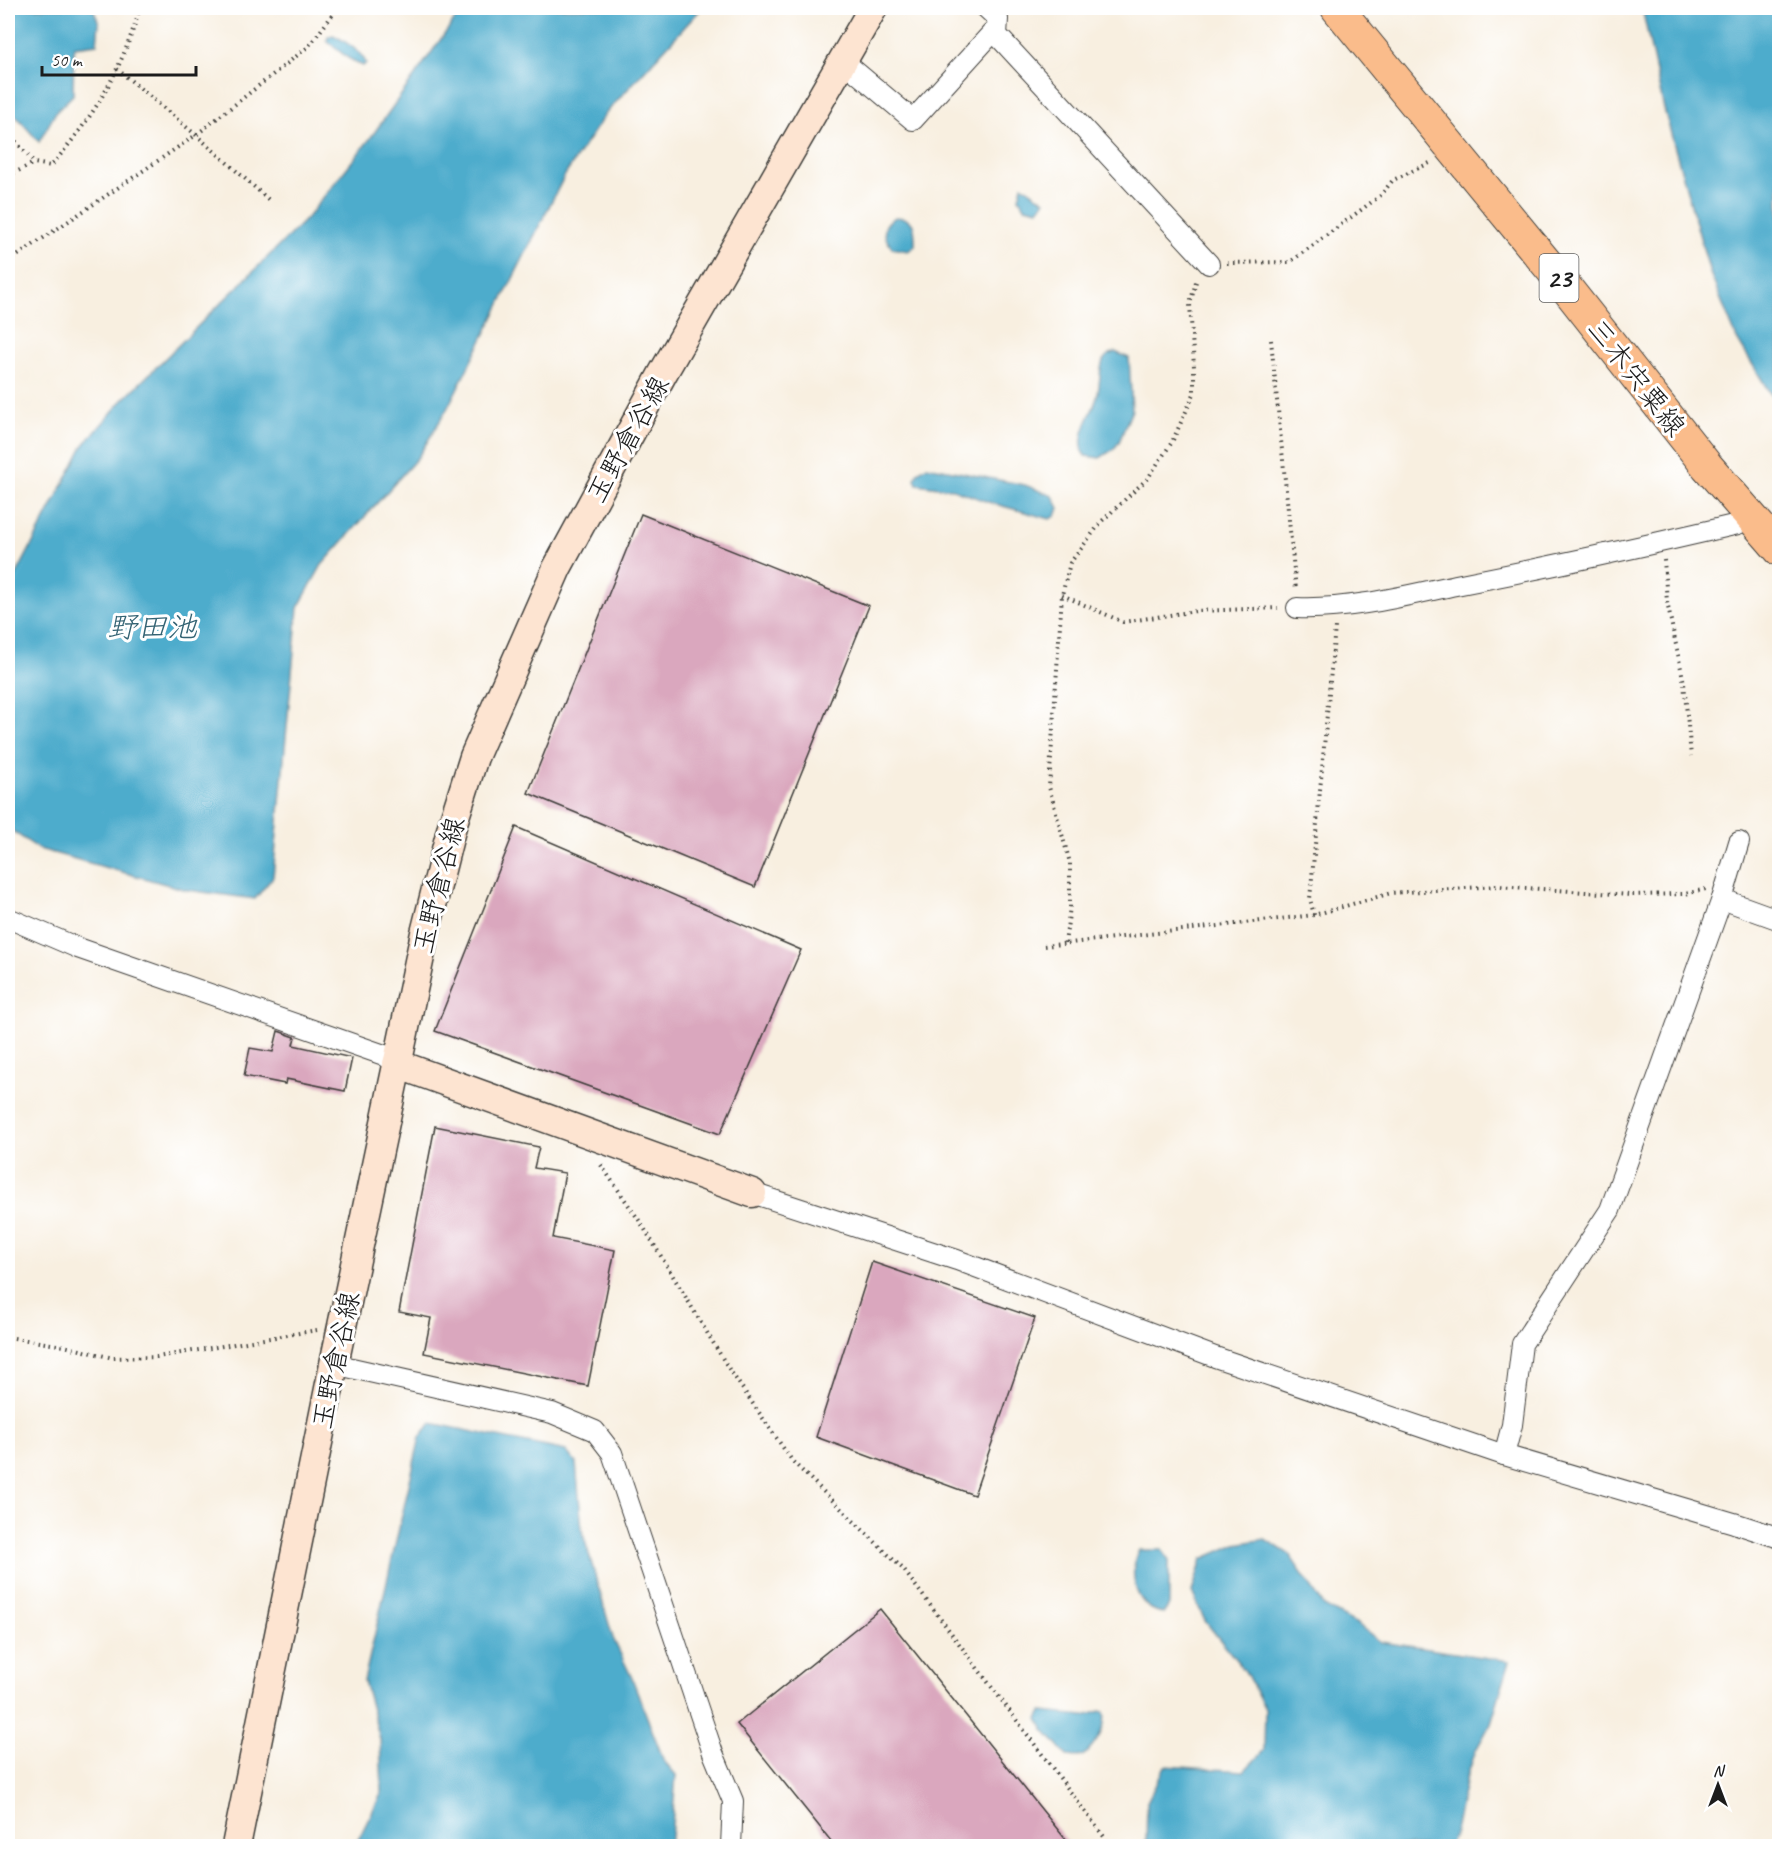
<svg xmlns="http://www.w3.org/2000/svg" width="1787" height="1854" viewBox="0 0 1787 1854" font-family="Caveat,'Klee One',sans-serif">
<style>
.water{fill:#4eaccc;stroke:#356474;stroke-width:1.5}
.building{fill:#daa7be}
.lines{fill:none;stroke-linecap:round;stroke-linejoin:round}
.street-casing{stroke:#3d3c39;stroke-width:22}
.secondary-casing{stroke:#3d3c39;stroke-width:31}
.primary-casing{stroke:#3d3c39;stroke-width:34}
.path{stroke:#3d3c39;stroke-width:4;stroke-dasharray:1.5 4.5;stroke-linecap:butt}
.street{stroke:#fff;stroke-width:20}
.secondary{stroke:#fde4d1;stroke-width:28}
.primary{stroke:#fabc8b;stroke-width:32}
.labels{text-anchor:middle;stroke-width:6;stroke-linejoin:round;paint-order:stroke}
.shield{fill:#fff;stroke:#606060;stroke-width:1.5}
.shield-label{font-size:27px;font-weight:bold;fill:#1c1c1c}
.street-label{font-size:28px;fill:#1c1c1c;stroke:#fff}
.water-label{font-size:30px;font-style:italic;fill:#356474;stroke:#fff}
</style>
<rect width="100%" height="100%" fill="#fff"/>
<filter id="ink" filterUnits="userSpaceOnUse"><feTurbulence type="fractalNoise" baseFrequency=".0167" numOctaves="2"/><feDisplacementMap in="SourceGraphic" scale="12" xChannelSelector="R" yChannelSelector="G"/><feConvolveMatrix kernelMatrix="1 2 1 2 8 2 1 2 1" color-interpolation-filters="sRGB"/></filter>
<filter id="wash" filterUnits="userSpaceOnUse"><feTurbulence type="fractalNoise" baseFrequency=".008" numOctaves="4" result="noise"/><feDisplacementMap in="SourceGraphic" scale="24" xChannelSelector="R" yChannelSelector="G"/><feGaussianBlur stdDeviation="1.35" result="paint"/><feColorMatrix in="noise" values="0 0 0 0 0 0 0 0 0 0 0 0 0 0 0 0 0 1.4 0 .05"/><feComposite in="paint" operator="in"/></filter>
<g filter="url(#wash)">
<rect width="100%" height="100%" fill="#f8efe0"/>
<g class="water">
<path d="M8 8H93L99 23 97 44 74 47 73 95 56 112 39 142 8 107Z"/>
<path d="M463 8H702L606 113 565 175 446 411 418 457 322 565 298 608 273 877 255 899 187 890 39 849 8 828V591L83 446 119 404 306 219 369 140Z"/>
<path d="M1642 8H1779V408L1737 339 1710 273 1664 109Z"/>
<path d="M333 35C344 40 362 52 366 63L363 66 348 58 327 41 328 37Z"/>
<path d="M1022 185 1045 201 1038 210 1025 207 1019 198Z"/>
<path d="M896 217C916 218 915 228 915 246L908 251 892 248C883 236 880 224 896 217Z"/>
<path d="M1115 352 1129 358 1132 410 1119 442 1114 449 1100 458 1085 456C1074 437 1092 416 1097 397 1100 386 1099 375 1102 364 1103 357 1109 354 1115 352Z"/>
<path d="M927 466 1025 485 1053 496 1059 508 1056 516 1050 519 988 502 953 489 917 484 915 479 918 472Z"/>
<path d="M431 1423 566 1451 576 1463 582 1530 613 1638 632 1678 664 1761 676 1775 671 1838 669 1846H355L382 1792 380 1739 364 1681 420 1437Z"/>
<path d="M1265 1539 1289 1554 1324 1606 1357 1624 1381 1642 1510 1661 1491 1723 1476 1750 1465 1782 1454 1836 1449 1846H1146L1147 1802 1165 1766 1244 1771 1264 1750 1265 1709 1245 1671 1205 1621 1192 1592 1202 1559 1236 1544Z"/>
<path d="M1139 1550H1162L1169 1560V1605L1164 1613C1135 1610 1127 1573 1139 1550Z"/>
<path d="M1100 1711 1104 1712C1108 1726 1094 1749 1082 1756 1077 1758 1071 1756 1067 1756L1044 1730 1038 1719 1042 1712 1085 1716Z"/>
</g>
<g id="blocks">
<g class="building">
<path d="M641 514 869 606 755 887 528 793Z"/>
<path d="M516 827 801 950 720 1134 435 1031Z"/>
<path d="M278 1031 295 1037 293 1045 352 1058 345 1091 286 1079 285 1084 244 1076 250 1048 273 1052Z"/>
<path d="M435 1126 539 1147 534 1168 565 1173 553 1238 615 1250 588 1386 424 1353 431 1318 399 1312Z"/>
<path d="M872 1262 1035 1318 974 1495 816 1437Z"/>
<path d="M880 1609 1071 1846H835L737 1724Z"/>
</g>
</g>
</g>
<g filter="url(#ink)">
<use href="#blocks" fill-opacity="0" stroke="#3d3c39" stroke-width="1.5"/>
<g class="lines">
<g class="street-casing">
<g id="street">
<path d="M986 8 998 19 997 35 1209 264"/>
<path d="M843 61 913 120 992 33 997 31"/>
<path d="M1297 608C1350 610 1404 596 1456 585 1550 567 1644 546 1738 524L1749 513"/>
<path d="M1722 899 1780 920"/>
<path d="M8 918 78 948 384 1055 397 1064"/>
<path d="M752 1193 957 1260 1215 1357 1504 1455 1734 1523 1780 1538"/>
<path d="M334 1364 552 1413 595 1431 612 1453 713 1753 733 1801 731 1846"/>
<path d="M1504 1455 1512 1425 1522 1344 1610 1210 1722 899 1739 842"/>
</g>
</g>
<g class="secondary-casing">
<g id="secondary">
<path d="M397 1064 752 1193"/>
<path d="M236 1846 334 1364 425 933 452 826 474 757 557 568 663 373 873 8"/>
</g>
</g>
<g class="primary-casing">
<path id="primary" d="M1337 8 1557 276 1707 466 1780 550"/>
</g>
<g class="path">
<path d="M117 69 196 135 270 201"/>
<path d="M8 132 34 163 51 166C95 115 121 72 140 8"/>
<path d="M8 176 34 163"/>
<path d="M8 262 196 135 308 47 338 8"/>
<path d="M1227 263 1290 262 1380 196 1393 180 1432 162"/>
<path d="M1271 340 1296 590"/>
<path d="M1664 560 1667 602 1684 683 1691 756"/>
<path d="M1062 595 1123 622 1196 611 1278 608"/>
<path d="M1314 915 1310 899 1335 627"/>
<path d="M1065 943 1070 907V863L1049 787 1062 595 1070 563 1102 521 1148 478 1172 442 1194 394V367L1190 304 1197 278"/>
<path d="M1044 946 1314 915 1391 893 1497 886 1630 895 1685 894 1706 889"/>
<path d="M601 1165 641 1223 729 1369 793 1462 903 1569 1111 1846"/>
<path d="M8 1337 64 1346 113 1358 157 1357 317 1330"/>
</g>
<use href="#street" class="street"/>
<use href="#secondary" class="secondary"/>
<use href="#primary" class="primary"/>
</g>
</g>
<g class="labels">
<rect class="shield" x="1539.5" y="254" width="39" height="48" rx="4.5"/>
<g class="shield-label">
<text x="1559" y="287">23</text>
</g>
<g class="street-label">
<text transform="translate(1637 377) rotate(52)" y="10">三木宍粟線</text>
<text transform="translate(627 439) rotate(-61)" y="10">玉野倉谷線</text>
<text transform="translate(438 885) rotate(-76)" y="10">玉野倉谷線</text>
<text transform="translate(335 1360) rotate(-78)" y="10">玉野倉谷線</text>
</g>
<g class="water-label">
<text x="152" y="637">野田池</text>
</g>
</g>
<rect width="1787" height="1854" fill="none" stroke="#fff" stroke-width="30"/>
<g transform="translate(1718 1785)" stroke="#ffffff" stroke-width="4.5" paint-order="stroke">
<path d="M0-4.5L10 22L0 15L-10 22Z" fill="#1c1c1c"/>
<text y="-9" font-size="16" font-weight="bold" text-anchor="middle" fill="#1c1c1c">N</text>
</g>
<path d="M42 66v9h154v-9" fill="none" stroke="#1c1c1c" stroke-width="3"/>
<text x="51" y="66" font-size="18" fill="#1c1c1c" stroke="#ffffff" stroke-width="4.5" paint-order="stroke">50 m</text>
</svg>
